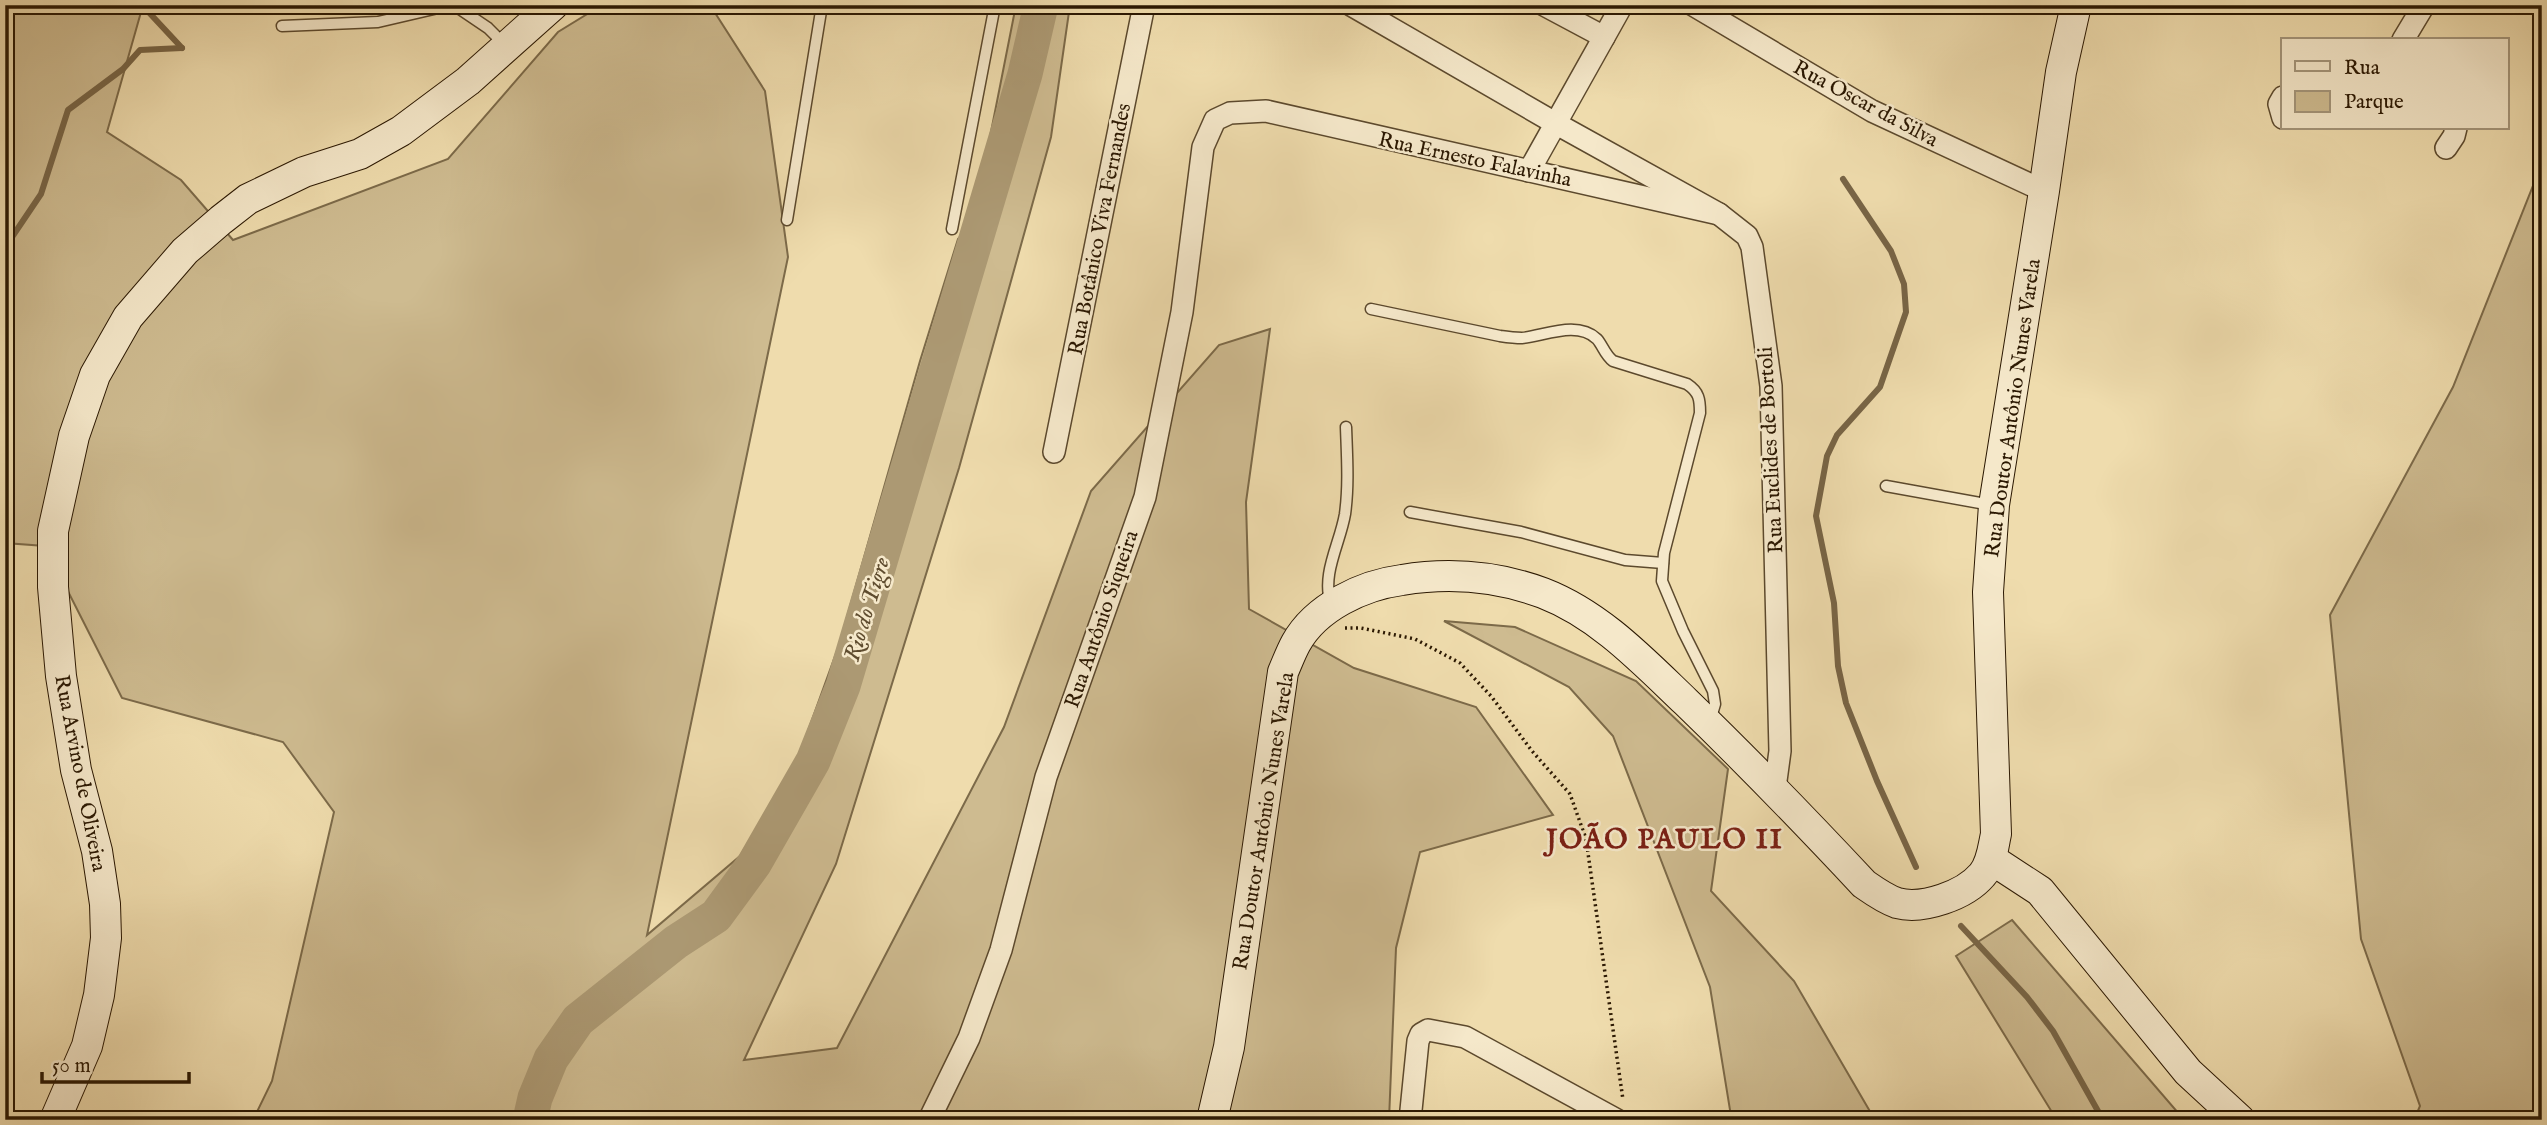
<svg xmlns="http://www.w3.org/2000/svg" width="2547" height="1125" viewBox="0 0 2547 1125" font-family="'IM FELL English',serif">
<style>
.green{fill:#cebb90;stroke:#7c6a49;stroke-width:2}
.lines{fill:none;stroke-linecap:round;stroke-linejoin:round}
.stream{stroke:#786546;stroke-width:6}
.river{stroke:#ac9973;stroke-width:35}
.lane-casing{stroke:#5c492d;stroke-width:13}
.street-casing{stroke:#5c492d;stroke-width:24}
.secondary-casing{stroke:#2b1802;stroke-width:32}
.path{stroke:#2b1802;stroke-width:3.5;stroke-dasharray:2 3.5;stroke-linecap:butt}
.lane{stroke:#f5e8ca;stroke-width:10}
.street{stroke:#f5e8ca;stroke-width:21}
.secondary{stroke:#f5e8ca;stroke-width:30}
.labels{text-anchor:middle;stroke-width:5;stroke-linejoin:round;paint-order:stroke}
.street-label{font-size:21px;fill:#2b1802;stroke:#f5e8ca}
.water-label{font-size:23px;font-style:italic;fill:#5f4c2f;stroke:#f5e8ca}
.district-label{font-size:28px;font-weight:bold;letter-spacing:2px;fill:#7a1f14;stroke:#f5e8ca}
</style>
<rect width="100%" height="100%" fill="#efdcad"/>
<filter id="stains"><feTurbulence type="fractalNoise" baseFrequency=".00286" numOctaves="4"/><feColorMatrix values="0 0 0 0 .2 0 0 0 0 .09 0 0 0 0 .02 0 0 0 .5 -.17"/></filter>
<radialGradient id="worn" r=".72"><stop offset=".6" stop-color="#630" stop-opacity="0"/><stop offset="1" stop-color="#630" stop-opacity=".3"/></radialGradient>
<g class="green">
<path d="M5 5H143L107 132 181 180 233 240 448 159 558 32 602 5H710L765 91 788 257 647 935 740 856 796 764 839 645 920 361 958 239 970 225 992 157 989 142 1016 5H1070L1051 137 959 468 836 864 744 1060 837 1048 1004 727 1091 491 1219 345 1270 329 1246 502 1249 609 1354 668 1476 707 1553 815 1420 852 1396 948 1389 1120H253L272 1081 334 812 283 742 122 698 45 546 5 543Z"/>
<path d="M2542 163V1120H2414L2420 1106 2361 939 2330 615 2453 387Z"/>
<path d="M1444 621 1515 627 1636 681 1728 769 1711 891 1794 981 1875 1120H1736L1730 1110 1710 987 1613 736 1569 687Z"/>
<path d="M2012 920 2180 1115 2179 1120H2052L2055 1117 1956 956Z"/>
</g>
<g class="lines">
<g class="stream">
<path d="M142 5 182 48"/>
<path d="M1843 179 1891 251 1904 284 1906 312 1880 387 1837 435 1827 456 1816 516 1834 603 1838 666 1846 703 1877 781 1916 867"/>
<path d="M5 244 10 240 41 194 68 110 123 69 140 50 182 48"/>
<path d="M1961 926 2027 997 2053 1031 2103 1120"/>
</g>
<path class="river" d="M530 1120 535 1098 551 1059 578 1020 676 942 716 916 754 864 813 761 843 686 1025 74 1041 5"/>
<g class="lane-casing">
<g id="lane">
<path d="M454 5 488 28 504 44"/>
<path d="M282 26 378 22 451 5"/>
<path d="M787 220 822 5"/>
<path d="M952 229 995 5"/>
<path d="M1371 309 1500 336C1507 337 1515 338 1522 338 1544 336 1577 320 1597 339 1603 346 1605 355 1613 361L1687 384C1699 392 1700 399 1700 413L1664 553 1662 581 1683 631 1713 691 1715 704 1710 721"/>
<path d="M1886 486 1991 505"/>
<path d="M1410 512 1521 532 1625 560 1663 563"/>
<path d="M1331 604C1321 574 1340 544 1345 514 1349 485 1347 456 1346 427"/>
</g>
</g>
<g class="street-casing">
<g id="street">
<path d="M1351 5 1555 123 1719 214 1747 236 1752 247 1771 386 1780 751 1775 788"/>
<path d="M1544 5 1604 37"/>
<path d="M1693 5 1872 111 2044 191"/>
<path d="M2403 40 2424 5"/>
<path d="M2283 97 2279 104 2283 118"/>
<path d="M2446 148 2454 136 2456 128"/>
<path d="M1529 171 1622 5"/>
<path d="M1054 452 1144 5"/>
<path d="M929 1120 969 1038 1001 950 1046 777 1145 497 1182 312 1203 147 1215 120 1230 113 1266 111 1719 214"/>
<path d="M1410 1120 1418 1041 1421 1034 1428 1030 1465 1037 1617 1120"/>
</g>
</g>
<g class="secondary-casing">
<g id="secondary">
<path d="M1991 859 2040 891 2188 1072 2240 1120"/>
<path d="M55 1120 87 1046 99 995 106 938 105 904 97 851 76 770 61 676 53 587V531L74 436 95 375 128 317 185 251 221 220 248 199 304 172 360 154 401 131 468 81 553 5"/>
<path d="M1212 1120 1229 1047 1283 672C1287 663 1291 652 1296 643 1316 607 1363 585 1402 580 1450 572 1497 576 1543 593 1600 615 1643 661 1686 702 1747 761 1806 822 1864 884 1874 891 1885 899 1897 903 1923 910 1965 895 1982 875 1992 864 1993 847 1996 834L1988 592 1994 505 2044 191 2061 72 2076 5"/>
</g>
</g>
<path class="path" d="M1345 628H1361L1415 639 1460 663 1491 696 1532 751 1570 794 1586 839 1623 1100"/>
<use href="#lane" class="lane"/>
<use href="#street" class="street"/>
<use href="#secondary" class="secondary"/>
</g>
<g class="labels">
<g class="street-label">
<text transform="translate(1866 103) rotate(28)" y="7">Rua Oscar da Silva</text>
<text transform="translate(1475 159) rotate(12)" y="7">Rua Ernesto Falavinha</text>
<text transform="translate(1099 229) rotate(-79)" y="7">Rua Botânico Viva Fernandes</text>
<text transform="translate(2012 408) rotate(-82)" y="7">Rua Doutor Antônio Nunes Varela</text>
<text transform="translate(1770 450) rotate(-93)" y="7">Rua Euclides de Bortoli</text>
<text transform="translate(1101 619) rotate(-71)" y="7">Rua Antônio Siqueira</text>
<text transform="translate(81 773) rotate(79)" y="7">Rua Arvino de Oliveira</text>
<text transform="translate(1263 821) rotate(-81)" y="7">Rua Doutor Antônio Nunes Varela</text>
</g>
<g class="water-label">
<text transform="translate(866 609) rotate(-73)" y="8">Rio do Tigre</text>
</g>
<g class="district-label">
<text x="1665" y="848">JOÃO PAULO II</text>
</g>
</g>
<rect width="2547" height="1125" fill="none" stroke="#efdcad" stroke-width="28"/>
<rect x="7" y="7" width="2533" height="1111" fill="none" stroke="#2b1802" stroke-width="3.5"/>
<rect x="14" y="14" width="2519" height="1097" fill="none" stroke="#2b1802" stroke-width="2"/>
<rect x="2281" y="38" width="228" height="91" fill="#f5e8ca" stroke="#a4957a" stroke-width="2"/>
<rect x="2295" y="61" width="35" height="10" fill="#f5e8ca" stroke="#a4957a" stroke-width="2"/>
<text x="2344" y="74" font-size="21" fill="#2b1802">Rua</text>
<rect x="2295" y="91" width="35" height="21" fill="#cebb90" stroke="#a4957a" stroke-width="2"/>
<text x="2344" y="108" font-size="21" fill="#2b1802">Parque</text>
<path d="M42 1072v10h147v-10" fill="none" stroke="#2b1802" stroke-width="3.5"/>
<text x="52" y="1072" font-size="21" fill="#2b1802" stroke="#f5e8ca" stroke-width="5" paint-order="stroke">50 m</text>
<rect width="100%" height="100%" filter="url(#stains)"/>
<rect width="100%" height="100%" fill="url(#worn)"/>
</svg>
